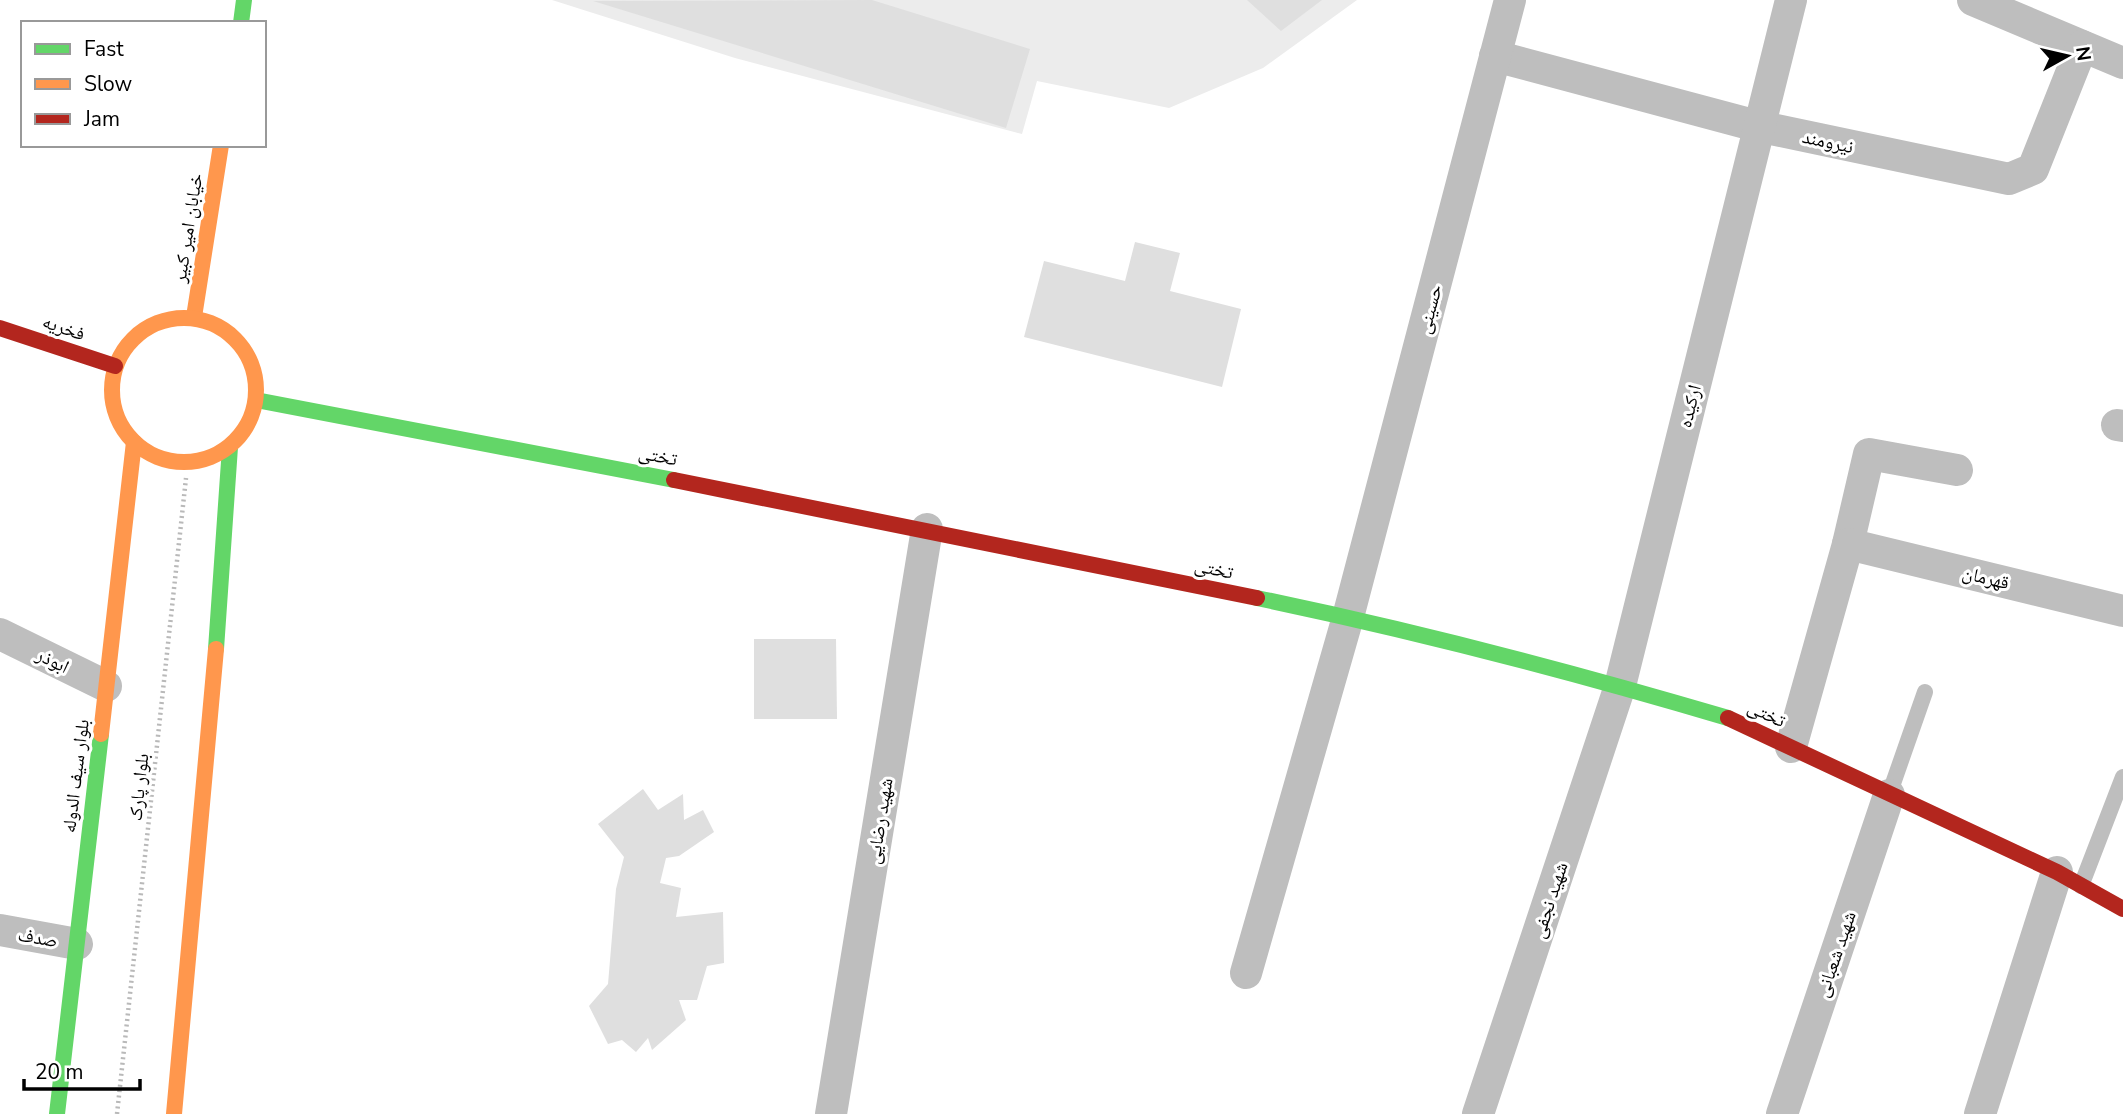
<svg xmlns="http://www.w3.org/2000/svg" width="2123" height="1114" viewBox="0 0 2123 1114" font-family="'Nunito Sans','Noto Naskh Arabic',sans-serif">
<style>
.green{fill:#ececec}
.building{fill:#dfdfdf}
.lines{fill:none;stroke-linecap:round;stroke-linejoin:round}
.path{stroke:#b9b9b9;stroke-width:4.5;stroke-dasharray:2 3.5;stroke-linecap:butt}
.lane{stroke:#bebebe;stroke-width:16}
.street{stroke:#bebebe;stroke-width:32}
.fast{stroke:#63d668;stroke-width:16}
.slow{stroke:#ff974d;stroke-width:16}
.jam{stroke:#b3261e;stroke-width:16}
.labels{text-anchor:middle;stroke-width:6;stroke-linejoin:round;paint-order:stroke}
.street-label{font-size:19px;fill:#000;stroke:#fff}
</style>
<rect width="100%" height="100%" fill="#fff"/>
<path class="green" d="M552 0H1357L1263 68 1169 108 1037 81 1022 134 735 58Z"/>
<g class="building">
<path d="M872 0 1030 49 1006 128 593 1Z"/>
<path d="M1247 0H1322L1281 31Z"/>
<path d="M1135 242 1180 253 1170 291 1241 309 1222 387 1024 337 1044 261 1125 281Z"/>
<path d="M754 639H836L837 719H754Z"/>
<path d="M643 789 658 810 683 794 684 820 703 810 714 832 679 856 666 858 660 883 681 888 676 917 723 912 724 963 707 966 697 1000H679L686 1020 652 1050 648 1038 636 1052 622 1040 608 1044 589 1006 608 984 616 889 624 857 598 824Z"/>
</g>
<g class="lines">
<path class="path" d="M117 1114 186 478"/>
<g class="lane">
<path d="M1889 795 1925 692"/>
<path d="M2081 886 2123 777"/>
</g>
<g class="street">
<path d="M1973 0 2123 63"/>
<path d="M1495 56 1757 126 2009 179 2033 169 2082 46"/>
<path d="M2117 425 2123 426"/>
<path d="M1848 544 1869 454 1957 470"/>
<path d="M0 634 106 686"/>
<path d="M1791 747 1848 544 2123 611"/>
<path d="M0 930 77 944"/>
<path d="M1246 973 1348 617 1510 0"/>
<path d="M831 1114 927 529"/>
<path d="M1478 1114 1620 686 1791 0"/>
<path d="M1782 1114 1889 795"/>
<path d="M1980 1114 2057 872"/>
</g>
<g class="fast">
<path d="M241 23 244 0"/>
<path d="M256 400 674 480"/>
<path d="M1257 598C1416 631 1573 672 1728 718"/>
<path d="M216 649 230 447"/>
<path d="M57 1114 101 734"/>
</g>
<g class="slow">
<path d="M194 317 221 145"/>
<circle cx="184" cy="390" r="72"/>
<path d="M101 734 134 442"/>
<path d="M174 1114 216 649"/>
</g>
<g class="jam">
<path d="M0 328 115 366"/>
<path d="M674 480 1257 598"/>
<path d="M1728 718 2057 872 2123 909"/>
</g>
</g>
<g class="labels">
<g class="street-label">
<text transform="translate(1828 141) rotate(12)" y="7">نیرومند</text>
<text transform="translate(187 228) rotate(-81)" y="7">خیابان امیر کبیر</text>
<text transform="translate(1429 309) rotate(-75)" y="7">حسینی</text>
<text transform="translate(64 327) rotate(19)" y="7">فخریه</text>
<text transform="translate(1689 406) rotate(-76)" y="7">ارکیده</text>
<text transform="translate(658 455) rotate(11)" y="7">تختی</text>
<text transform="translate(1214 568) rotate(12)" y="7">تختی</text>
<text transform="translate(1986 577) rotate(14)" y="7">قهرمان</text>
<text transform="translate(53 660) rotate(26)" y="7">ابوذر</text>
<text transform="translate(1767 713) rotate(25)" y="7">تختی</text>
<text transform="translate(75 776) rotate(-83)" y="7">بلوار سیف الدوله</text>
<text transform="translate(138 787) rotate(-84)" y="7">بلوار پارک</text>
<text transform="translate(879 821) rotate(-81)" y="7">شهید رضایی</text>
<text transform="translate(1549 900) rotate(-72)" y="7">شهید نجفی</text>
<text transform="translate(38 937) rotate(10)" y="7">صدف</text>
<text transform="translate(1835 954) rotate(-71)" y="7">شهید شعبانی</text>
</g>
</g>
<rect x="21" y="21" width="245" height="126" fill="#ffffff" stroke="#999999" stroke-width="2"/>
<rect x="35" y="44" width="35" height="10" fill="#63d668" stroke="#999999" stroke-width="2"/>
<text x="84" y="56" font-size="21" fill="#000000">Fast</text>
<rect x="35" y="79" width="35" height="10" fill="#ff974d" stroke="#999999" stroke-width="2"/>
<text x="84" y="91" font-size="21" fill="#000000">Slow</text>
<rect x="35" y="114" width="35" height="10" fill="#b3261e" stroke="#999999" stroke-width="2"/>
<text x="84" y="126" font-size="21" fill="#000000">Jam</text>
<g transform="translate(2067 56) rotate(82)" stroke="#ffffff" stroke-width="5" paint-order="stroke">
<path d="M0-5L12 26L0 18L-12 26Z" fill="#000000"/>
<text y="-10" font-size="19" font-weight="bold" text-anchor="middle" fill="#000000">N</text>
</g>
<path d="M24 1079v10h116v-10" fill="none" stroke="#000000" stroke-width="3.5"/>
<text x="35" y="1079" font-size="21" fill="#000000" stroke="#ffffff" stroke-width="5" paint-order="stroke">20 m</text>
</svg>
